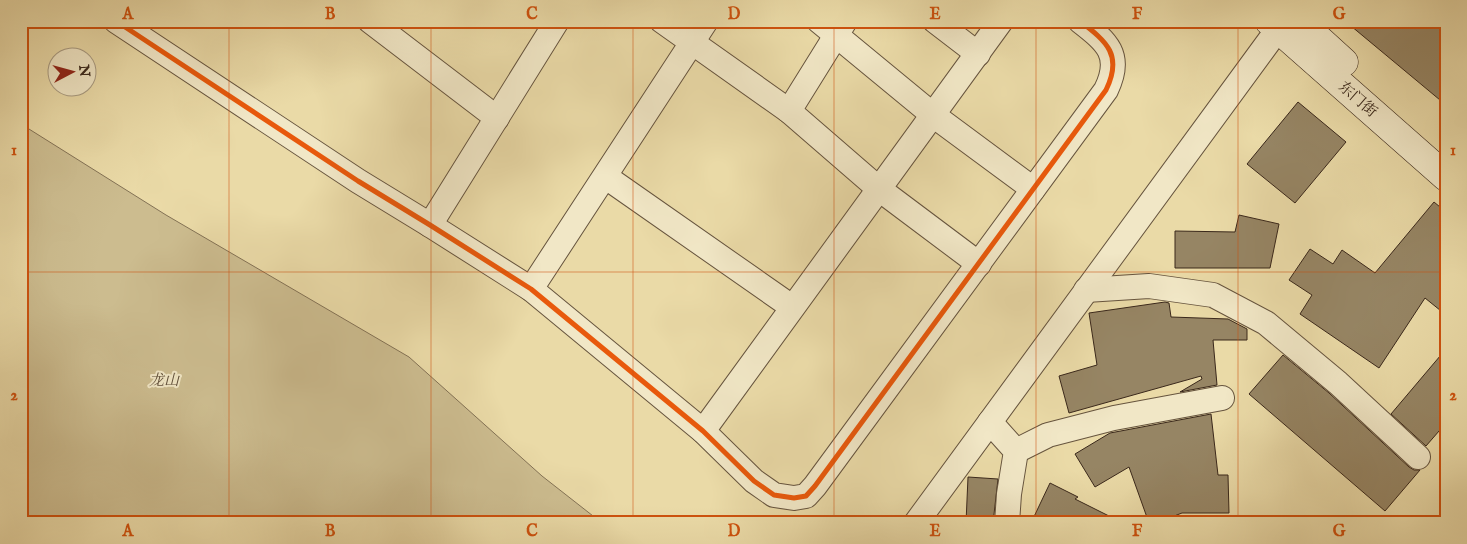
<svg xmlns="http://www.w3.org/2000/svg" width="1467" height="544" viewBox="0 0 1467 544" font-family="'IM FELL English','Noto Serif SC',serif">
<style>
.green{fill:#ccbc8f;stroke:#837255}
.building{fill:#968564;stroke:#3a281b}
.lines{fill:none;stroke-linecap:round;stroke-linejoin:round}
.street-casing{stroke:#66543e;stroke-width:26}
.secondary-casing{stroke:#3a281b;stroke-width:29}
.street{stroke:#f1e7c6;stroke-width:24}
.secondary{stroke:#f1e7c6;stroke-width:28}
.cycleway-casing{stroke:#f1e7c6;stroke-width:8}
.cycleway{stroke:#e8590c;stroke-width:5}
.grid{fill:none;stroke:#ce520e;stroke-width:1;stroke-opacity:0.55}
.labels{text-anchor:middle;stroke-width:4;stroke-linejoin:round;paint-order:stroke}
.street-label{font-size:15px;fill:#3a281b;stroke:#f1e7c6}
.park-label{font-size:15px;font-style:italic;fill:#5e4d38;stroke:#f1e7c6}
.neatline{fill:none;stroke:#ce520e;stroke-width:2}
.grid-label{font-size:16px;text-anchor:middle;font-weight:bold;fill:#ce520e}
</style>
<rect width="100%" height="100%" fill="#eadaa7"/>
<filter id="stains"><feTurbulence type="fractalNoise" baseFrequency=".004" numOctaves="4"/><feColorMatrix values="0 0 0 0 .2 0 0 0 0 .09 0 0 0 0 .02 0 0 0 .5 -.17"/></filter>
<radialGradient id="worn" r=".72"><stop offset=".6" stop-color="#630" stop-opacity="0"/><stop offset="1" stop-color="#630" stop-opacity=".3"/></radialGradient>
<path class="green" d="M21 124 166 215 409 357 542 476 602 523H21Z"/>
<g class="building">
<path d="M1345 21H1437L1446 29V105Z"/>
<path d="M1298 102 1346 142 1295 203 1247 164Z"/>
<path d="M1434 202 1446 212V315L1425 298 1379 368 1300 314 1312 295 1289 280 1310 249 1333 264 1342 250 1375 273Z"/>
<path d="M1239 215 1279 224 1270 268H1175V231L1235 232Z"/>
<path d="M1165 302 1169 303 1171 317 1228 319 1247 329V340H1213L1217 385 1180 392 1202 379 1201 376 1069 413 1059 376 1097 365 1089 313Z"/>
<path d="M1446 349V423L1426 446 1391 414Z"/>
<path d="M1283 355 1329 393 1409 467 1414 470H1420L1385 511 1249 394Z"/>
<path d="M1211 414 1218 475H1228L1229 513H1182L1156 523H1149L1129 467 1095 487 1075 454 1110 433Z"/>
<path d="M968 477 998 479 993 523H966Z"/>
<path d="M1050 483 1078 497 1075 499 1123 523H1031Z"/>
</g>
<g class="lines">
<g class="street-casing">
<g id="street">
<path d="M116 21 358 181 430 225 531 289 703 431 754 481 774 495 794 498 806 496 815 486 1106 90C1123 55 1107 42 1080 21"/>
<path d="M370 21 497 118"/>
<path d="M662 21 789 111 879 189 979 264"/>
<path d="M819 21 933 115 1033 189"/>
<path d="M935 21 978 54"/>
<path d="M789 111 845 21"/>
<path d="M606 177 792 307"/>
<path d="M430 225 557 21"/>
<path d="M531 289 706 21"/>
<path d="M1086 290 1149 286 1213 295 1266 323 1338 383 1418 457"/>
<path d="M990 422 1016 451 1009 494 1007 523"/>
<path d="M703 431 1001 21"/>
<path d="M1016 451 1048 435 1114 418 1222 398"/>
<path d="M916 523 1278 29"/>
</g>
</g>
<g class="secondary-casing">
<g id="secondary">
<path d="M1269 21 1446 177"/>
<path d="M1299 21 1344 62"/>
</g>
</g>
<use href="#street" class="street"/>
<use href="#secondary" class="secondary"/>
<g class="cycleway-casing">
<path id="cycleway" d="M116 21 358 181 430 225 531 289 703 431 754 481 774 495 794 498 806 496 815 486 1106 90C1123 55 1107 42 1080 21"/>
</g>
<use href="#cycleway" class="cycleway"/>
</g>
<path class="grid" d="M229 21V523M431 21V523M633 21V523M834 21V523M1036 21V523M1238 21V523M21 272H1446"/>
<g class="labels">
<g class="street-label">
<text transform="translate(1358 99) rotate(41)" y="5">东门街</text>
</g>
<g class="park-label">
<text x="164" y="385">龙山</text>
</g>
</g>
<rect width="1467" height="544" fill="none" stroke="#eadaa7" stroke-width="55"/>
<g transform="translate(72 72) rotate(84)"><circle r="24" fill="#f1e7c6" stroke="#a89b82"/>
<path d="M0-4L9 19L0 12L-9 19Z" fill="#8f2418"/>
<text y="-8" font-size="14" font-weight="bold" text-anchor="middle" fill="#3a281b">N</text>
</g>
<rect x="28" y="28" width="1412" height="488" class="neatline"/>
<g class="grid-label">
<text x="128" y="19">A</text>
<text x="330" y="19">B</text>
<text x="532" y="19">C</text>
<text x="734" y="19">D</text>
<text x="935" y="19">E</text>
<text x="1137" y="19">F</text>
<text x="1339" y="19">G</text>
<text x="14" y="155">1</text>
<text x="1453" y="155">1</text>
<text x="14" y="400">2</text>
<text x="1453" y="400">2</text>
<text x="128" y="536">A</text>
<text x="330" y="536">B</text>
<text x="532" y="536">C</text>
<text x="734" y="536">D</text>
<text x="935" y="536">E</text>
<text x="1137" y="536">F</text>
<text x="1339" y="536">G</text>
</g>
<rect width="100%" height="100%" filter="url(#stains)"/>
<rect width="100%" height="100%" fill="url(#worn)"/>
</svg>
